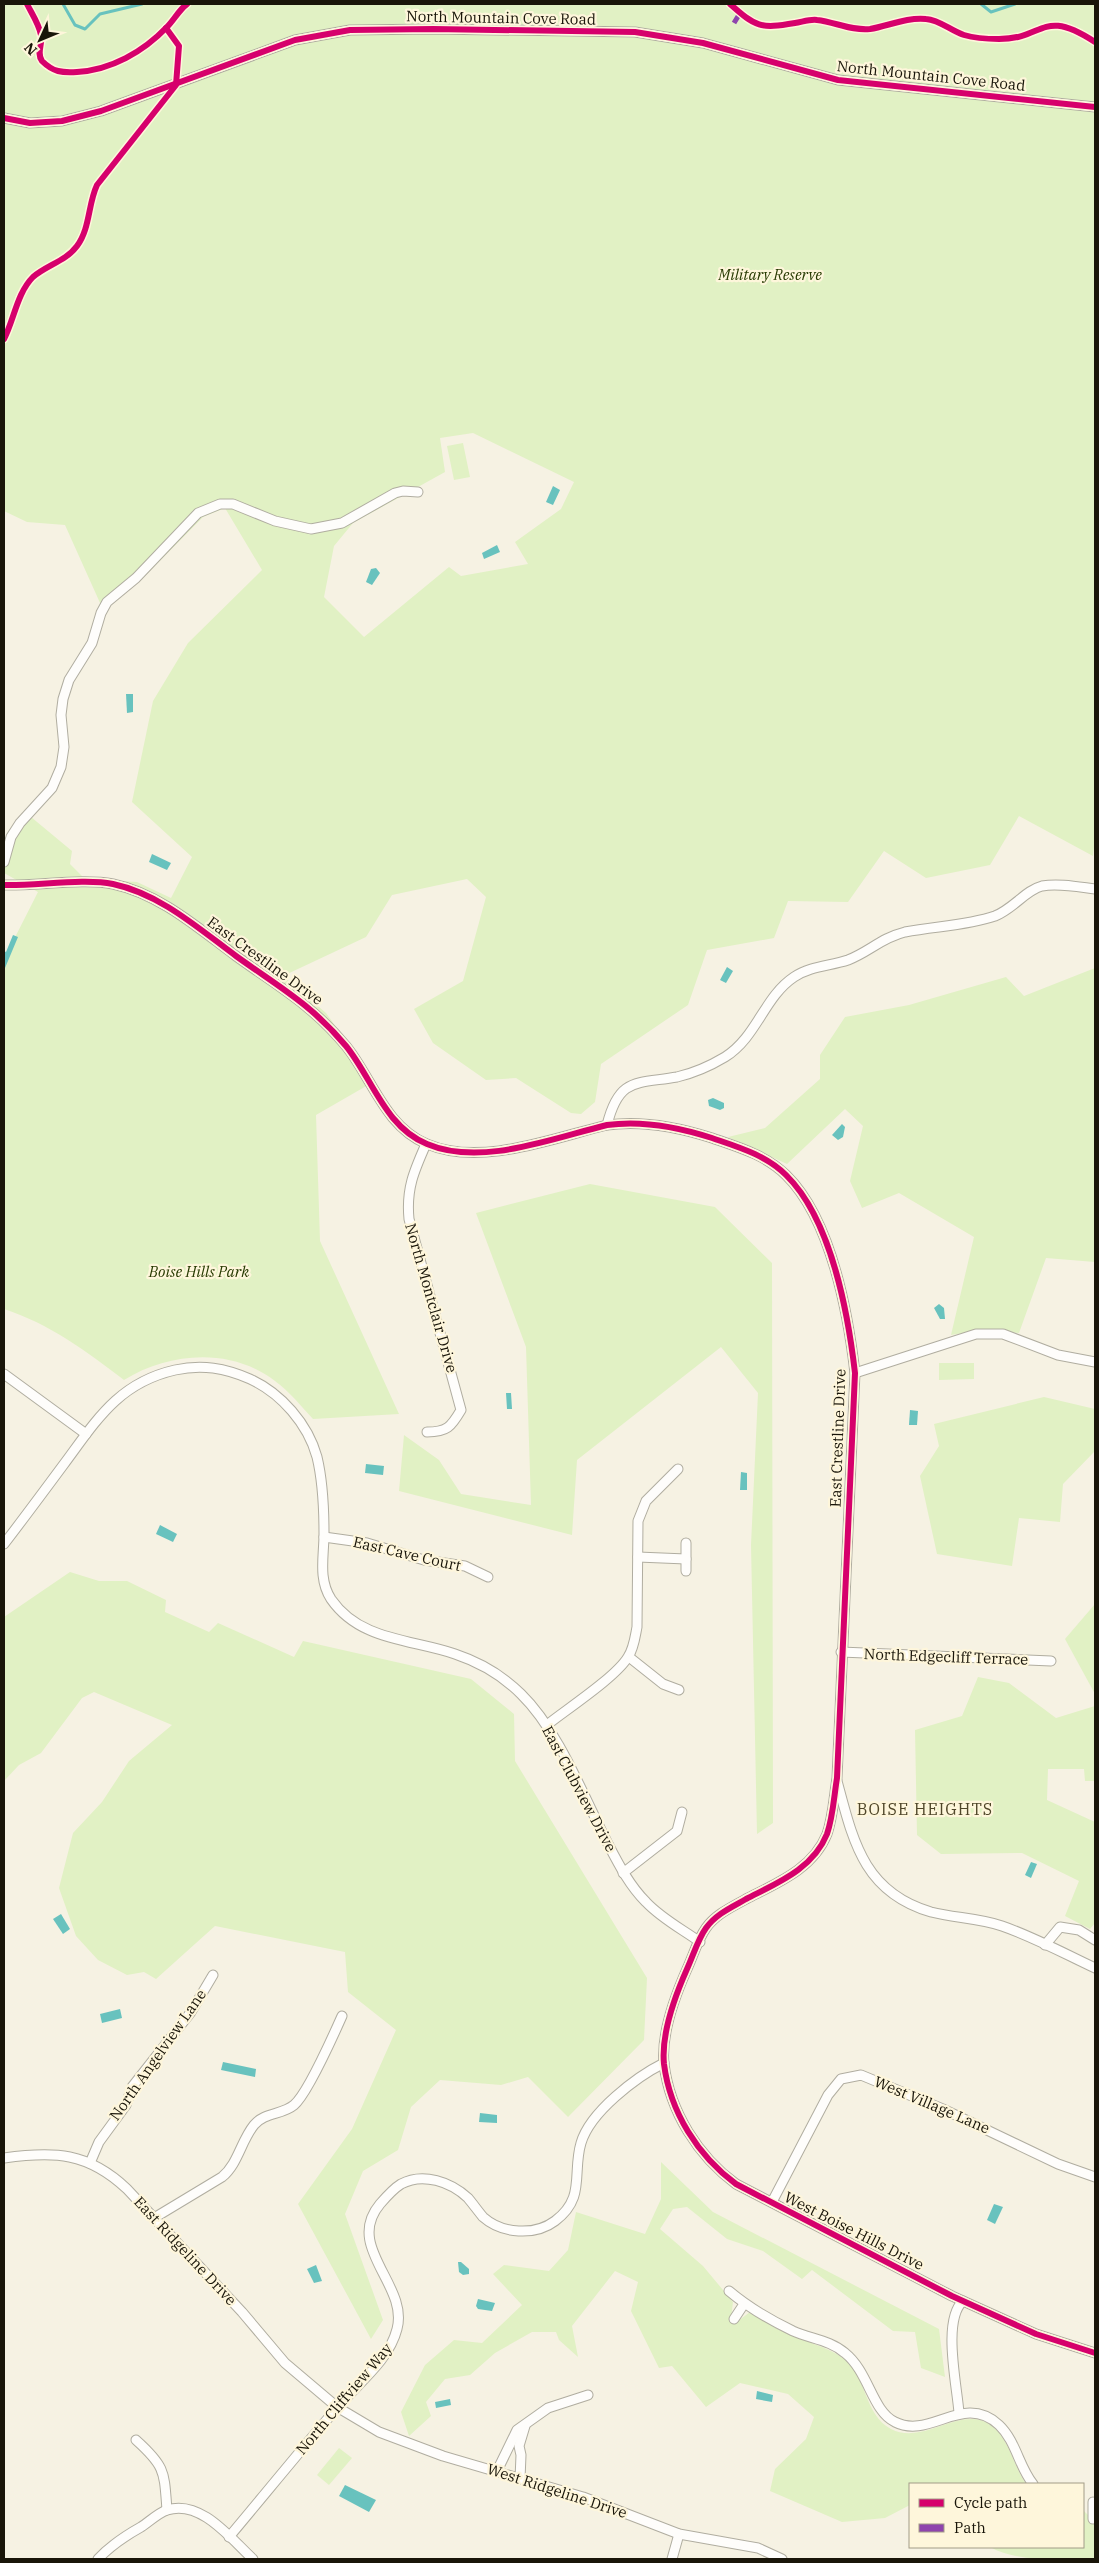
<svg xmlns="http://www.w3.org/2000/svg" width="1099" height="2563" viewBox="0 0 1099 2563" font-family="'IBM Plex Serif',serif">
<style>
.green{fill:#e1f1c4;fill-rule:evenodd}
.water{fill:#68c2be}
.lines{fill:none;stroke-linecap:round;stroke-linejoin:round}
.stream{stroke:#68c2be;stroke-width:3}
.minor-casing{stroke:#b0ada0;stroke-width:11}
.minor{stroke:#fefdfb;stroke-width:9}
.quiet{stroke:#8e44ad;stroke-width:5;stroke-dasharray:10 5;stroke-linecap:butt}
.cycleway-casing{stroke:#fef6db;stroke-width:9}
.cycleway{stroke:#d6006c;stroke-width:6}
.labels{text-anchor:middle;stroke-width:4.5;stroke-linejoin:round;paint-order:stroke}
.street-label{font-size:15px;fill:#191509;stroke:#fef6db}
.park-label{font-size:15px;font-style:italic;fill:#263900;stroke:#fef6db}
.neighbourhood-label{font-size:16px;letter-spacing:1px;fill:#4f4629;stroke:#fef6db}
</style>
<rect width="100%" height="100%" fill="#f6f2e3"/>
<g class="green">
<path d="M4 4H1095V838L1093 856 1019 816 990 865 926 878 884 851 848 902 788 901 774 938 707 950 688 1005 601 1064 595 1102 581 1114 571 1113 516 1078 486 1080 433 1043 414 1009 463 981 486 897 467 879 392 895 366 937 283 976 326 1013 375 1081 316 1115 320 1241 399 1414 313 1419C301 1406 290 1392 275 1381 231 1347 169 1352 124 1380 86 1351 50 1324 4 1309V959L38 892 4 873C4 845 6 833 25 812L72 851 70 864 85 879 137 882 171 898 192 857 132 802 153 701 188 643 262 570 225 508 203 517 141 580 113 601 105 614 65 525 27 522 4 511ZM473 433 574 482 561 509 515 542 528 564 461 576 449 567 364 637 324 597 334 546 353 523 445 472 440 438Z"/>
<path d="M463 443 470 477 454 480 447 446Z"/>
<path d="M1095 968V1262L1046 1258 1019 1333 986 1329 951 1335 974 1237 899 1193 862 1208 850 1181 863 1126 845 1109 787 1164 728 1137 765 1128 820 1079V1055L845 1017 909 1005 1006 977 1024 996Z"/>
<path d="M590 1184 715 1207 772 1263 773 1823 757 1834 751 1545 758 1393 721 1347 577 1460 572 1535 399 1491 404 1435 439 1460 461 1494 531 1505 526 1347 476 1213Z"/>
<path d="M939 1363H974V1379L939 1380Z"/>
<path d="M1044 1397 1095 1409V1451L1063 1484 1060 1522 1019 1518 1012 1566 937 1554 920 1476 939 1446 934 1424Z"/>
<path d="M70 1572 99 1581H127L166 1600 165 1612 209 1632 218 1623 294 1657 303 1641 471 1679 514 1714 515 1761 647 1978 644 2040 568 2117 528 2077 501 2085 440 2080 411 2107 398 2150 363 2171 345 2214 383 2320 371 2339 298 2204 352 2129 396 2030 348 1992 345 1952 215 1926 156 1979 144 1972 127 1975 98 1960 76 1936 59 1888 73 1833 102 1802 129 1761 172 1725 94 1692 82 1698 41 1753 19 1765 4 1781V1617Z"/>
<path d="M1095 1604V1694L1065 1639Z"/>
<path d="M978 1677 1009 1683 1056 1718 1095 1706V1781H1085L1084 1769H1048L1047 1800 1095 1822V1923L1090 1929 1065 1916 1079 1881 1022 1853 941 1854 917 1835 915 1730 962 1716Z"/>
<path d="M661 2162 713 2212 939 2329 945 2377 921 2368 915 2332 893 2331 812 2270 802 2279 763 2251 727 2239 687 2207 673 2209 660 2229 703 2266 733 2302 731 2318 738 2321 750 2312C762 2319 774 2328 786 2333 804 2341 827 2347 843 2358 867 2376 864 2415 891 2429 924 2446 960 2404 991 2425 1009 2438 1014 2467 1026 2484H910V2505L885 2518 842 2522 770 2491 775 2469 806 2439 814 2417 788 2394 740 2383 706 2407 672 2366 659 2368 631 2311 638 2282 615 2271 572 2326 578 2357 559 2340 556 2332H532L495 2353 470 2375 445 2379 426 2402 431 2416 409 2436 401 2412 425 2365 454 2340 482 2343 522 2305 493 2274 504 2265 549 2271 568 2250 576 2212 645 2234 661 2199Z"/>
<path d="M339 2448 352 2458 329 2485 317 2475Z"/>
<path d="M1083 2510 1095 2522V2559C1061 2559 1019 2563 990 2547H1083Z"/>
</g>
<g class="water">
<path d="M553 486 560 490 553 505 546 502Z"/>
<path d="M497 545 500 552 484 559 482 553Z"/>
<path d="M376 568 380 573 372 585 366 582 371 569Z"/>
<path d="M126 694H133V712L127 713Z"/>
<path d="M152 854 171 863 167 870 149 862Z"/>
<path d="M13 935 18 937 5 968 4 951 6 952Z"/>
<path d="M727 967 733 971 726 983 720 980Z"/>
<path d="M713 1098 724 1103V1108L720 1110 709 1106 708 1100Z"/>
<path d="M842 1124 845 1127 843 1137 838 1140 832 1135Z"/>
<path d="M939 1304 944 1308 945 1319H940L934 1308Z"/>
<path d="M506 1393H511L512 1409H507Z"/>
<path d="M910 1410 918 1411 917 1425H909Z"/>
<path d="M366 1464 384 1466 383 1475 365 1473Z"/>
<path d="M741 1472 747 1473V1490H740Z"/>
<path d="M160 1525 177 1534 173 1542 156 1534Z"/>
<path d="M1031 1862 1037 1864 1031 1878 1025 1875Z"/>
<path d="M61 1914 70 1929 63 1934 53 1919Z"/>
<path d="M120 2009 122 2018 102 2023 100 2014Z"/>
<path d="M223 2062 256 2069 255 2077 221 2070Z"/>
<path d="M480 2113 497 2115V2123L479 2122Z"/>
<path d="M994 2204 1003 2207 995 2224 987 2220Z"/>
<path d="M458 2262H461L469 2269V2274L463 2275 459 2272Z"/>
<path d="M316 2265 322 2281 314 2283 307 2269Z"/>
<path d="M478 2299 495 2303 492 2311 478 2309 476 2306Z"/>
<path d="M757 2391 773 2395 772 2402 756 2399Z"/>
<path d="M450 2399 451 2405 436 2408 435 2402Z"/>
<path d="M345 2485 376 2500 369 2512 339 2496Z"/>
</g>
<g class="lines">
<g class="stream">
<path d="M63 4 75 25 85 29 100 14 142 4"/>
<path d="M981 4 991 12 1015 4"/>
</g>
<g class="minor-casing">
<g id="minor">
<path d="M4 118 30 123 62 121 101 111 295 40 350 30 433 29 635 32 703 43 838 80 1095 107"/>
<path d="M4 862 11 837 20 823 52 788 61 767 64 747 61 715 63 699 69 680 92 643 101 613 107 602 136 578 198 513 220 504H233L275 521 311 529 342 523 395 493 403 491 418 492"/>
<path d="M4 885C36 886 84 878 113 884 160 894 198 928 236 956 279 987 311 1004 346 1046 372 1078 385 1127 427 1144 481 1167 553 1138 607 1125 643 1120 678 1127 712 1138 738 1147 766 1155 786 1175 831 1219 848 1313 855 1373L837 1778C834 1796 833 1817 827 1834 813 1869 777 1883 746 1899 732 1907 716 1914 706 1928 698 1939 693 1956 687 1969 675 1996 661 2034 664 2064 670 2112 698 2156 736 2184L952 2296 1036 2334 1095 2353"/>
<path d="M607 1125C619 1077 636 1084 677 1077 694 1073 710 1066 725 1057 757 1037 764 997 794 977 810 966 830 966 848 960 869 952 881 938 905 932 935 926 966 926 995 916 1013 909 1026 890 1042 886 1059 883 1079 887 1095 889"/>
<path d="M426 1144C414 1171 406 1189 409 1219L461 1410C451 1427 447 1432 427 1432"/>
<path d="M855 1373 976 1334H1003L1058 1355 1095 1362"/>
<path d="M4 1374 86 1434"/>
<path d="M324 1537 367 1543 424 1560 465 1566 488 1577"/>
<path d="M4 1544C24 1518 44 1491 64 1464 96 1421 118 1383 175 1370 202 1364 225 1368 250 1379 281 1393 308 1424 317 1457 323 1482 324 1508 324 1534 324 1556 318 1579 331 1599 360 1641 411 1639 455 1654 479 1662 503 1676 521 1694 558 1730 583 1795 607 1842 618 1863 629 1885 646 1902 662 1919 682 1929 700 1942"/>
<path d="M638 1557 686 1559"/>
<path d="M686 1571V1543"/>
<path d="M841 1652 1051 1661"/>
<path d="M629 1657 663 1684 679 1690"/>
<path d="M547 1725C567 1709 616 1677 628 1657 634 1648 635 1637 637 1627L638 1521 646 1501 678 1469"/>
<path d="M837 1781C853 1840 863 1892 931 1912 954 1918 979 1918 1002 1926 1034 1937 1065 1954 1095 1968"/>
<path d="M623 1873 677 1831 682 1812"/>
<path d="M1045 1945 1060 1927 1079 1930 1095 1940"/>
<path d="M4 2158C54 2151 88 2152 127 2189L242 2312 285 2363 337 2407 379 2432 443 2456 583 2497 679 2534 758 2548 782 2559"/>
<path d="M90 2163 99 2142 126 2105 132 2087 191 2012 213 1975"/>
<path d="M772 2202 828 2095 841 2079 861 2075 943 2109 1058 2164 1095 2177"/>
<path d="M154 2218 222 2177C238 2164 241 2141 254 2125 265 2112 282 2115 294 2105 307 2094 334 2034 342 2016"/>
<path d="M729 2291C748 2307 770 2320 793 2331 811 2339 830 2340 845 2353 869 2372 872 2411 895 2422 930 2440 963 2392 999 2425 1016 2441 1019 2467 1033 2484"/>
<path d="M734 2319 744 2304"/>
<path d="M959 2413C957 2385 942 2320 963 2301"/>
<path d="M136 2440C166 2467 164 2472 167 2510"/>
<path d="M497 2471 517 2430 548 2408 588 2395"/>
<path d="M520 2479 521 2455 519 2446 525 2426"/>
<path d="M1093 2519V2502"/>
<path d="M229 2537C265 2494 300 2451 336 2409 357 2384 389 2361 397 2329 409 2285 344 2247 380 2204 386 2197 393 2189 401 2184 423 2172 451 2182 468 2198 473 2204 478 2211 483 2217 502 2234 535 2236 555 2221 586 2198 572 2173 581 2143 590 2112 636 2077 664 2063"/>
<path d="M98 2559C111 2545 125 2536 141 2527 149 2522 158 2513 167 2510 201 2499 231 2539 253 2559"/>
<path d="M672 2559 679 2534"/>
</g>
</g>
<use href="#minor" class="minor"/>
<path class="quiet" d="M734 23 740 13 739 9"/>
<g class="cycleway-casing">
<g id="cycleway">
<path d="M27 4C32 14 39 24 41 35 43 44 36 53 42 61 53 72 62 73 77 72 111 70 143 52 167 27 174 20 179 10 187 4"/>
<path d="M730 4C756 27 760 29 795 23 802 22 810 19 817 20 835 22 852 31 870 29 888 26 907 17 926 19 940 20 951 31 964 35 974 38 988 39 999 39 1046 39 1041 7 1095 42"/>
<path d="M4 118 30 123 62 121 101 111 295 40 350 30 433 29 635 32 703 43 838 80 1095 107"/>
<path d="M4 339C14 320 17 293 33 277 47 265 66 261 77 246 90 229 88 204 97 185L176 85 179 46 166 28"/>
<path d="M4 885C36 886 84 878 113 884 160 894 198 928 236 956 279 987 311 1004 346 1046 372 1078 385 1127 427 1144 481 1167 553 1138 607 1125 643 1120 678 1127 712 1138 738 1147 766 1155 786 1175 831 1219 848 1313 855 1373L837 1778C834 1796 833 1817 827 1834 813 1869 777 1883 746 1899 732 1907 716 1914 706 1928 698 1939 693 1956 687 1969 675 1996 661 2034 664 2064 670 2112 698 2156 736 2184L952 2296 1036 2334 1095 2353"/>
</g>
</g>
<use href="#cycleway" class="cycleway"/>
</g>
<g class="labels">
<g class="street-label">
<text transform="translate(501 18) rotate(1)" y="5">North Mountain Cove Road</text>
<text transform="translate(931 76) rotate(6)" y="5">North Mountain Cove Road</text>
<text transform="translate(265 961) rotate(36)" y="5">East Crestline Drive</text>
<text transform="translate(431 1298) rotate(74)" y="5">North Montclair Drive</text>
<text transform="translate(838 1438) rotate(-88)" y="5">East Crestline Drive</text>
<text transform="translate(407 1554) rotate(13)" y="5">East Cave Court</text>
<text transform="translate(946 1657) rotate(2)" y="5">North Edgecliff Terrace</text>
<text transform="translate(579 1789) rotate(62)" y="5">East Clubview Drive</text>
<text transform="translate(158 2055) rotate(-55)" y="5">North Angelview Lane</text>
<text transform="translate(932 2105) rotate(23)" y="5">West Village Lane</text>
<text transform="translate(854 2231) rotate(27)" y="5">West Boise Hills Drive</text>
<text transform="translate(185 2251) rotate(47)" y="5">East Ridgeline Drive</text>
<text transform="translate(344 2399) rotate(-50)" y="5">North Cliffview Way</text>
<text transform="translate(557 2491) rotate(18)" y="5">West Ridgeline Drive</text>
</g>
<g class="park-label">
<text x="770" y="280">Military Reserve</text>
<text x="199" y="1277">Boise Hills Park</text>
</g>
<g class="neighbourhood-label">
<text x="925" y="1815">BOISE HEIGHTS</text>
</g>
</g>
<rect width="1099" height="2563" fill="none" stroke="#191509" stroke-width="10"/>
<rect x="909" y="2483" width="175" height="65" fill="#fef6db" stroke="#a29c87"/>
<rect x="919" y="2499" width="25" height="8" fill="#d6006c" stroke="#a29c87"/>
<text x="954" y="2508" font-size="15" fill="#191509">Cycle path</text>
<rect x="919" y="2524" width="25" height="8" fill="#8e44ad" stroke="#a29c87"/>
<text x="954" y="2533" font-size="15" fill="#191509">Path</text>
<g transform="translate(40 40) rotate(226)" stroke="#fef6db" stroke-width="4" paint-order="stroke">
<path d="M0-4L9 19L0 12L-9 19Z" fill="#191509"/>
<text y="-8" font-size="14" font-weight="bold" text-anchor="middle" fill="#191509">N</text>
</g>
</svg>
